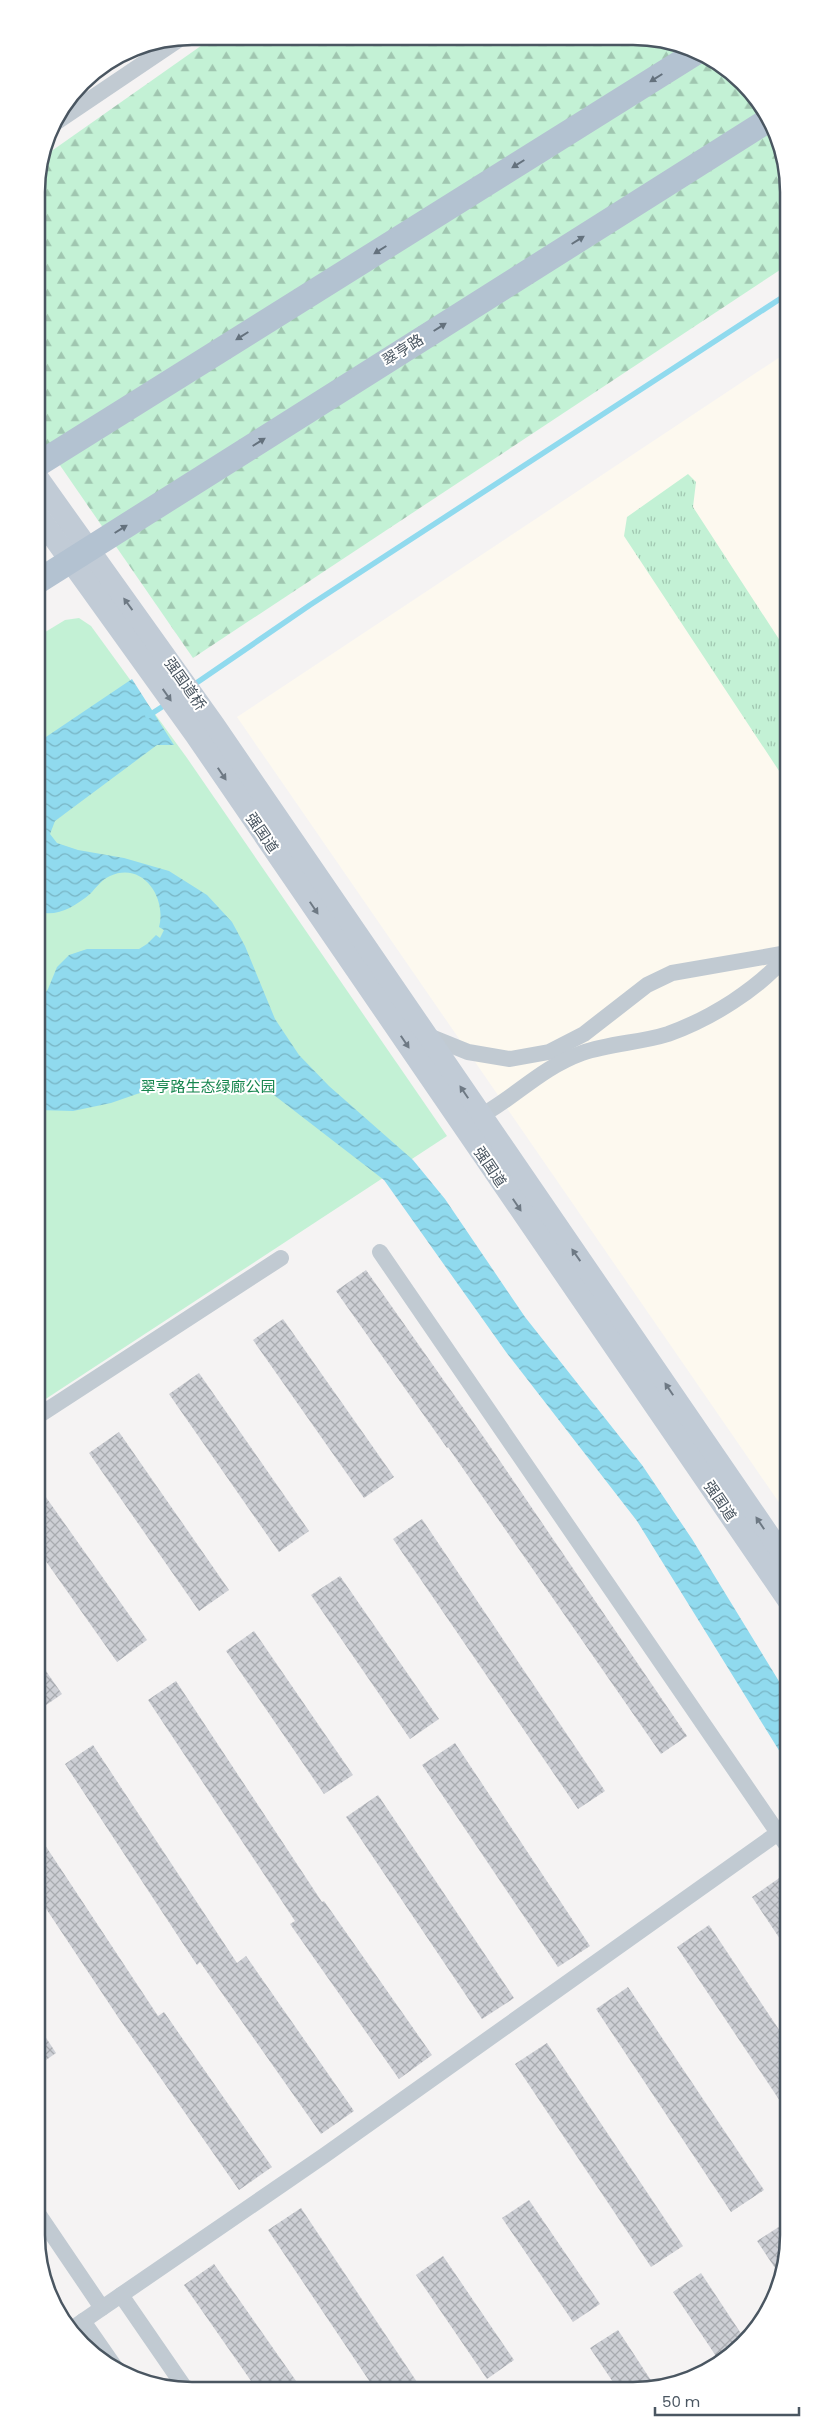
<svg xmlns="http://www.w3.org/2000/svg" width="825" height="2427" viewBox="0 0 825 2427" font-family="Poppins,'Noto Sans SC',sans-serif">
<style>
.commercial{fill:#fdf9ef}
.grass{fill:url(#grass-tufts)}
.forest{fill:url(#forest-firs)}
.green{fill:#c3f1d5}
.water{fill:url(#water-waves)}
.lines{fill:none;stroke-linecap:round;stroke-linejoin:round}
.stream{stroke:#90daee;stroke-width:5.5}
.building{fill:url(#building-cross-hatch)}
.street{stroke:#c1cad2;stroke-width:16}
.secondary{stroke:#c1cbd6;stroke-width:22}
.primary{stroke:#b3c2d1;stroke-width:25}
.oneway{fill:#64717d}
.oneway2{fill:#6e7984}
.labels{text-anchor:middle;stroke-width:4;stroke-linejoin:round;paint-order:stroke}
.street-label{font-size:15px;fill:#4a5661;stroke:#fff}
.park-label{font-size:15px;fill:#17864f;stroke:#fff}
.rim{fill:none;stroke:#4a5661;stroke-width:2.5}
</style>
<defs>
<pattern id="grass-tufts" width="24" height="20" patternUnits="userSpaceOnUse" patternTransform="scale(1.25)"><rect width="24" height="20" fill="#c3f1d5"/><path d="M3 7l-1-3M5 7V3M7 7l1-3M15 17l-1-3M17 17v-4M19 17l1-3" fill="none" stroke="#a0c6b0"/></pattern>
<pattern id="forest-firs" width="22" height="20" patternUnits="userSpaceOnUse" patternTransform="scale(1.25)"><rect width="22" height="20" fill="#c3f1d5"/><path d="M5 1l3.5 6h-7zM16 11l3.5 6h-7z" fill="#a0c6b0"/></pattern>
<pattern id="water-waves" width="16" height="10" patternUnits="userSpaceOnUse" patternTransform="scale(1.25)"><rect width="16" height="10" fill="#90daee"/><path d="M0 5q4-4 8 0t8 0" fill="none" stroke="#78b4c4"/></pattern>
<pattern id="building-cross-hatch" width="8" height="8" patternUnits="userSpaceOnUse" patternTransform="scale(1.25)"><rect width="8" height="8" fill="#cdcfd5"/><path d="M0 0l8 8M0 8l8-8" fill="none" stroke="#a8abb0"/></pattern>
</defs>
<rect width="100%" height="100%" fill="#f5f3f3"/>
<path class="commercial" d="M786 353 787 1514 237 717Z"/>
<path class="grass" d="M688 474 696 482 693 507 786 650 787 783 624 536 627 517Z"/>
<path class="forest" d="M215 36 664 39 711 57 743 82 768 114 786 161V266L193 658 37 432V182L43 157Z"/>
<path class="green" d="M79 618 91 626 187 758 447 1136 38 1404 37 637 65 620Z"/>
<path class="water" d="M132 679 174 745H157L55 821 50 834 57 843 78 850 124 858 169 871 207 895 232 922 245 946 275 1019 299 1055 329 1086 413 1160 445 1199 525 1317 642 1465 692 1539 788 1696V1765L637 1521 506 1352 384 1180 270 1092 220 1079H180L111 1103 73 1111 38 1110V1004L48 989 57 967 69 955 87 949H139L147 944 156 935 160 938 164 930 159 927C167 898 143 861 110 876 102 879 96 888 90 894 74 907 58 917 38 912L37 743Z"/>
<g class="lines">
<g class="stream">
<path d="M192 686 310 605 786 295"/>
<path d="M148 716 168 703"/>
</g>
</g>
<g class="building">
<path d="M366 1270 485 1439 687 1736 661 1754 448 1447 447 1448 336 1291Z"/>
<path d="M283 1319 394 1477 364 1498 253 1340Z"/>
<path d="M199 1373 309 1531 279 1552 169 1394Z"/>
<path d="M119 1432 229 1590 199 1611 89 1453Z"/>
<path d="M38 1486 147 1640 117 1662 38 1550Z"/>
<path d="M422 1519 605 1791 578 1809 393 1539Z"/>
<path d="M340 1576 439 1719 410 1739 311 1595Z"/>
<path d="M254 1631 353 1775 324 1794 226 1651Z"/>
<path d="M39 1661 62 1694 39 1710Z"/>
<path d="M176 1681 322 1902 324 1901 432 2055 399 2079 290 1924 295 1921 148 1700Z"/>
<path d="M455 1743 590 1946 558 1967 422 1765Z"/>
<path d="M93 1745 237 1963 246 1956 354 2111 321 2134 200 1962 197 1965 65 1764Z"/>
<path d="M378 1795 514 1998 482 2019 346 1817Z"/>
<path d="M39 1836 158 2016 164 2012 272 2167 239 2190 118 2017 39 1898Z"/>
<path d="M788 1872V1951L752 1897Z"/>
<path d="M709 1925 788 2043V2113L677 1947Z"/>
<path d="M628 1987 764 2190 731 2212 596 2009Z"/>
<path d="M39 2027 56 2053 39 2065Z"/>
<path d="M547 2043 683 2246 651 2267 515 2064Z"/>
<path d="M529 2200 600 2304 573 2322 502 2218Z"/>
<path d="M301 2208 421 2388H374L268 2230Z"/>
<path d="M788 2221V2245L781 2277 757 2241Z"/>
<path d="M443 2256 514 2360 487 2379 416 2275Z"/>
<path d="M214 2264 301 2388H256L184 2285Z"/>
<path d="M701 2273 746 2341 720 2362 673 2292Z"/>
<path d="M618 2330 656 2388H617L590 2348Z"/>
</g>
<g class="lines">
<g class="street">
<path d="M52 125 181 38"/>
<path d="M426 1035 468 1052 510 1059 549 1052 584 1034 647 985 672 973 787 953"/>
<path d="M473 1120C512 1101 538 1069 582 1053 610 1043 640 1043 668 1034 710 1019 759 989 787 955"/>
<path d="M38 1416 281 1258"/>
<path d="M778 1833 788 1847"/>
<path d="M39 2215 102 2308"/>
<path d="M121 2295 185 2388"/>
<path d="M83 2321 117 2370"/>
<path d="M70 2330 325 2155 778 1833 380 1252"/>
</g>
<g class="secondary">
<path d="M37 477 214 725 788 1563"/>
<path d="M37 514 195 734 788 1600"/>
</g>
<g class="primary">
<path d="M37 465 697 52"/>
<path d="M37 582 770 119"/>
</g>
</g>
<defs><path id="oneway-solid" d="M-6-.8H1V-3.2L6.5 0L1 3.2V.8H-6Z" transform="scale(1.25)"/></defs>
<g class="oneway">
<use href="#oneway-solid" transform="translate(656 78) rotate(148)"/>
<use href="#oneway-solid" transform="translate(518 164) rotate(148)"/>
<use href="#oneway-solid" transform="translate(578 240) rotate(-32)"/>
<use href="#oneway-solid" transform="translate(380 250) rotate(148)"/>
<use href="#oneway-solid" transform="translate(440 327) rotate(-32)"/>
<use href="#oneway-solid" transform="translate(242 336) rotate(148)"/>
<use href="#oneway-solid" transform="translate(259 442) rotate(-32)"/>
<use href="#oneway-solid" transform="translate(121 529) rotate(-32)"/>
</g>
<g class="oneway2">
<use href="#oneway-solid" transform="translate(128 604) rotate(-126)"/>
<use href="#oneway-solid" transform="translate(167 695) rotate(55)"/>
<use href="#oneway-solid" transform="translate(222 774) rotate(56)"/>
<use href="#oneway-solid" transform="translate(314 908) rotate(56)"/>
<use href="#oneway-solid" transform="translate(405 1042) rotate(56)"/>
<use href="#oneway-solid" transform="translate(464 1092) rotate(-124)"/>
<use href="#oneway-solid" transform="translate(517 1205) rotate(56)"/>
<use href="#oneway-solid" transform="translate(576 1255) rotate(-125)"/>
<use href="#oneway-solid" transform="translate(669 1389) rotate(-124)"/>
<use href="#oneway-solid" transform="translate(760 1523) rotate(-124)"/>
</g>
<g class="labels">
<g class="street-label">
<text transform="translate(403 350) rotate(-32)" y="5">翠亨路</text>
<text transform="translate(185 684) rotate(55)" y="5">强国道桥</text>
<text transform="translate(262 833) rotate(56)" y="5">强国道</text>
<text transform="translate(490 1167) rotate(56)" y="5">强国道</text>
<text transform="translate(720 1501) rotate(56)" y="5">强国道</text>
</g>
<g class="park-label">
<text x="208" y="1092">翠亨路生态绿廊公园</text>
</g>
</g>
<path d="M0 0H825V2427H0ZM192 45H633A147 147 0 0 1 780 192V2235A147 147 0 0 1 633 2382H192A147 147 0 0 1 45 2235V192A147 147 0 0 1 192 45Z" fill="#fff" fill-rule="evenodd"/>
<path class="rim" d="M192 45H633A147 147 0 0 1 780 192V2235A147 147 0 0 1 633 2382H192A147 147 0 0 1 45 2235V192A147 147 0 0 1 192 45Z"/>
<path d="M655 2407v8h144v-8" fill="none" stroke="#4a5661" stroke-width="2.5"/>
<text x="662" y="2407" font-size="15" fill="#4a5661" stroke="#ffffff" stroke-width="4" paint-order="stroke">50 m</text>
</svg>
